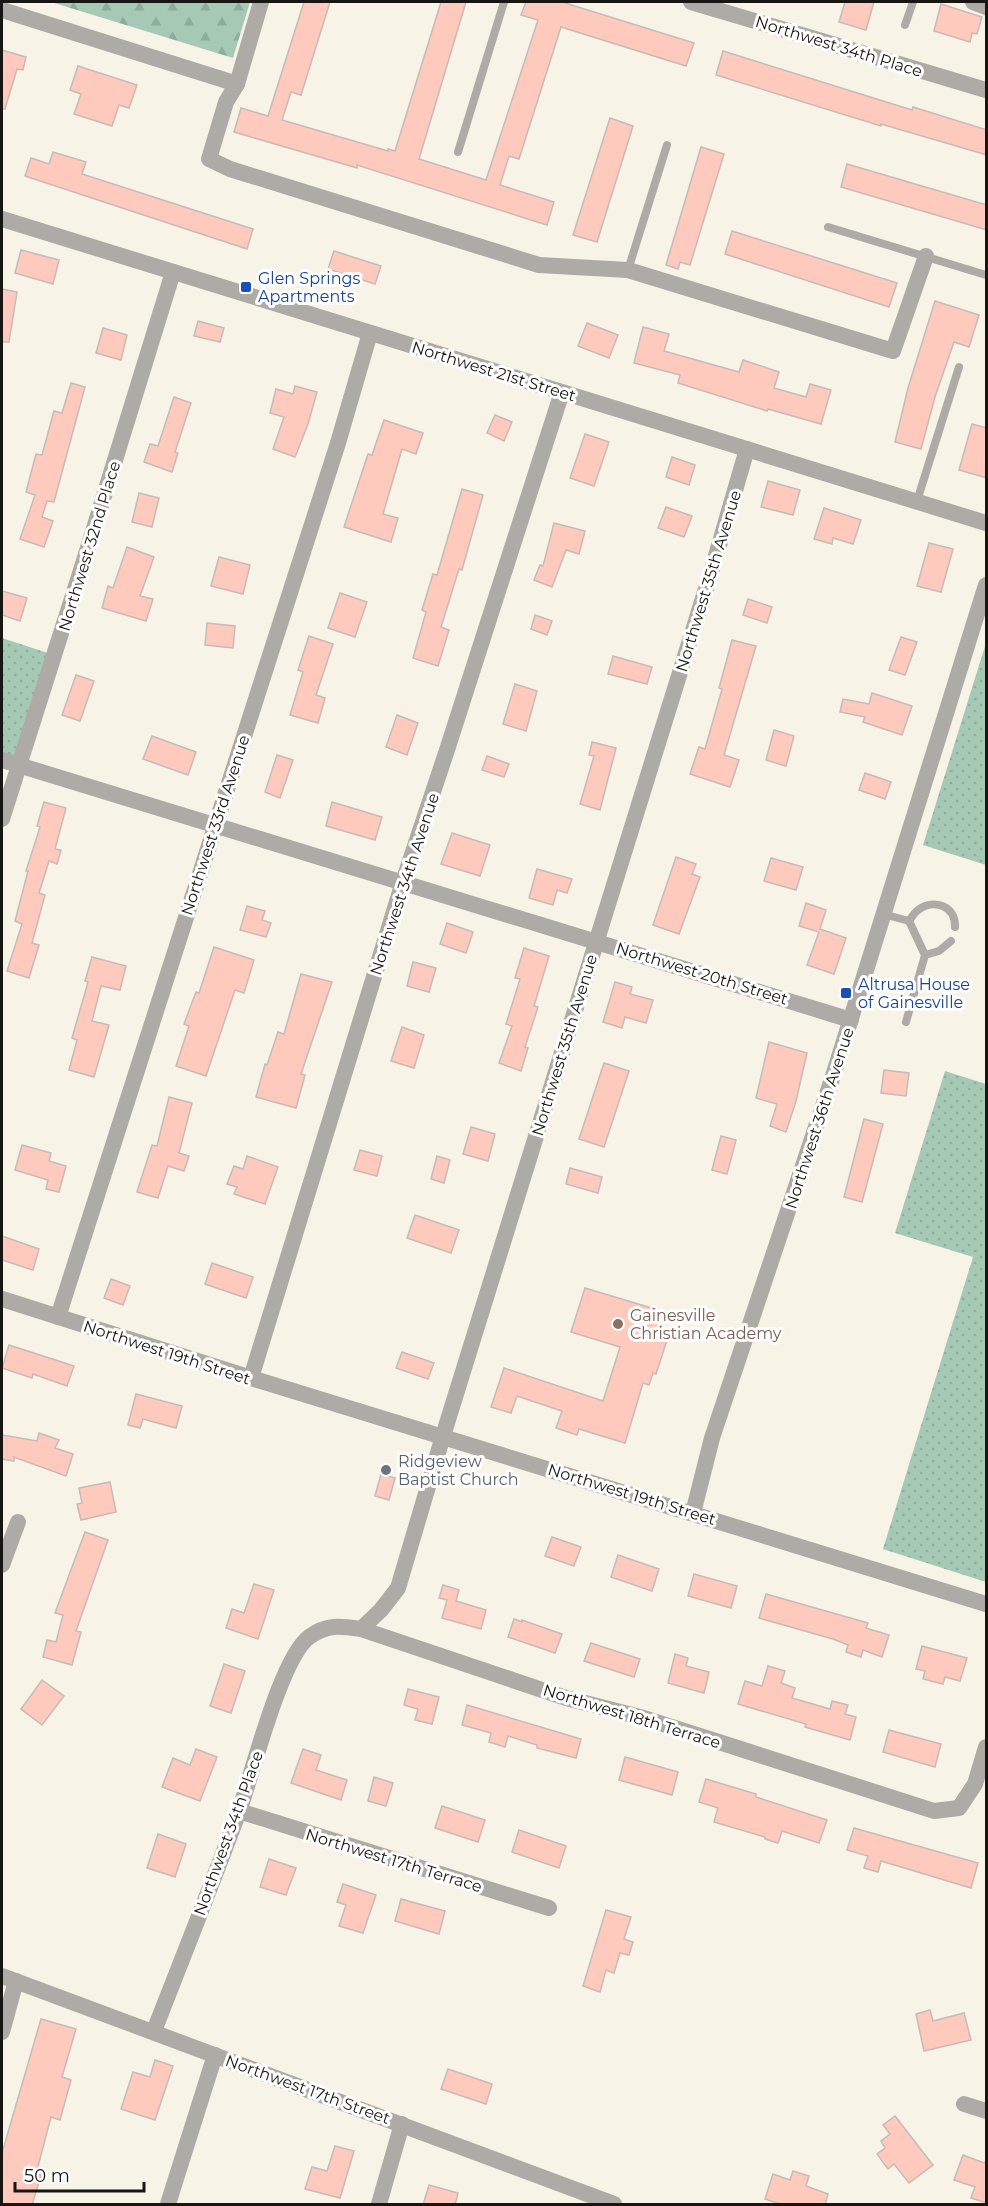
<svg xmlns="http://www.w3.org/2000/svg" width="988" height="2206" viewBox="0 0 988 2206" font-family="Montserrat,sans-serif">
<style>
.forest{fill:url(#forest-firs)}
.park{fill:url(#park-dots)}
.building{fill:#fecabd;stroke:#c8bab7;stroke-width:1.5}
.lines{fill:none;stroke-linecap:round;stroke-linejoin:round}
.service{stroke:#aeaaa6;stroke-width:8}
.minor{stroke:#aeaaa6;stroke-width:16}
.transit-dot{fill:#1a4fb4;stroke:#fff;stroke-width:2}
.education-dot{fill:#8d6e63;stroke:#fff;stroke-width:2}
.worship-dot{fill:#6b7280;stroke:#fff;stroke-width:2}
.labels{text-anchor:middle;stroke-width:6;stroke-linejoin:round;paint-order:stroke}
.street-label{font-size:16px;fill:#181612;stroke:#fff}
.transit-label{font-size:16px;fill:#164399;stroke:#fff;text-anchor:start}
.education-label{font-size:16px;fill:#785e54;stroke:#fff;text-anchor:start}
.worship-label{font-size:16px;fill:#5b616d;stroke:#fff;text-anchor:start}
</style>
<defs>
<pattern id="forest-firs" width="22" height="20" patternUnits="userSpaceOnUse" patternTransform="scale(1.5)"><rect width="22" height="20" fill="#a6c9b6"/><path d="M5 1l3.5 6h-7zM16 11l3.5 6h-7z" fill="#8eac9b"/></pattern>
<pattern id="park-dots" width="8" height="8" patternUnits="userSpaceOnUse" patternTransform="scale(1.5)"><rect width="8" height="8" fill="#a6c9b6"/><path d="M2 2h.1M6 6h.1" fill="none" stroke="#8eac9b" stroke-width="1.8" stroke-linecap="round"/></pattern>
</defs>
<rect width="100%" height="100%" fill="#f7f3e7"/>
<path class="forest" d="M51 2H250L233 58Z"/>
<g class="park">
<path d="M2 638 54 655 19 765 2 760Z"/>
<path d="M986 643V865L923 845Z"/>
<path d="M945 1071 986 1084V1582L883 1549 973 1257 895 1233Z"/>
</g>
<g class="building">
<path d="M304 2H330L301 95 291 92 282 120 388 151V149L395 151 441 2H466L419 159 486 180 538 20 521 15 526 2H562L694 43 686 66 561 27 519 159 509 156 500 185 554 202 547 225 357 165V168L234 132 241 108 268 116Z"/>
<path d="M845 2H874L866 30 839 22Z"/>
<path d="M941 4 982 17 977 34 972 33 970 42 934 31Z"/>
<path d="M2 50 26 57 23 70 17 69 5 109H2Z"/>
<path d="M723 51 912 110 913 107 987 130V155L881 124V126L716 75Z"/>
<path d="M78 66 137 85 129 108 119 105 112 126 74 114 81 94 70 90Z"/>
<path d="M610 118 633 126 597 242 573 235Z"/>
<path d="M701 147 724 154 690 265 680 262 678 269 666 265Z"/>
<path d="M53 152 86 162 82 174 253 229 247 249 25 176 31 158 49 164Z"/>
<path d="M847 164 987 205V230L841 187Z"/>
<path d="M732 231 897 283 889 307 725 254Z"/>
<path d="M21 250 59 260 53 284 15 273Z"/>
<path d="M334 251 381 266 375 284 328 269Z"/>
<path d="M2 289 17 292 9 342H2Z"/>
<path d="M935 301 979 315 969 347 954 342 935 397 921 449 895 442 908 388Z"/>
<path d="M198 321 224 328 220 342 194 336Z"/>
<path d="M587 323 618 335 609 358 578 346Z"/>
<path d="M643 327 669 334 664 351 739 372 743 360 779 372 774 388 806 397 810 384 831 390 821 424 768 409 767 411 678 383 680 375 634 363Z"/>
<path d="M103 328 127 335 121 360 96 353Z"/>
<path d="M71 383 85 387 54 502 47 501 42 517 53 521 44 547 20 539 35 495 26 492 36 454 42 455 54 411 62 413Z"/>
<path d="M295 386 317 392 308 424 295 457 273 449 284 417 270 413 276 389 293 394Z"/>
<path d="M174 397 191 403 175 452 178 453 172 472 144 462 150 444 158 446Z"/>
<path d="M495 415 512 422 504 441 487 433Z"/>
<path d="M384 420 423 433 416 454 402 449 383 514 398 518 391 542 344 527 368 454 372 455Z"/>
<path d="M972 424 987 428V478L959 470Z"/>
<path d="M585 434 609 442 594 486 570 478Z"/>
<path d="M672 457 695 465 689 485 666 477Z"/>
<path d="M768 481 800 490 793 515 761 507Z"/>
<path d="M462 489 483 495 462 570 459 569 441 627 449 630 438 666 413 658 426 612 422 610 433 574 437 575Z"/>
<path d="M139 493 159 498 152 527 132 522Z"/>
<path d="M666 507 692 516 684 537 658 528Z"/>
<path d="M824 508 861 520 853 544 833 538 832 544 814 539Z"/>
<path d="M554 523 585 531 579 554 566 550 552 587 534 580 540 565 543 566Z"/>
<path d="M929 543 953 549 941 592 917 586Z"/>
<path d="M127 547 154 557 140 596 153 599 146 621 102 608 108 586 113 588Z"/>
<path d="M219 557 250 565 243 594 211 586Z"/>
<path d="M2 591 27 598 20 621 2 615Z"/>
<path d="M340 593 367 602 355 637 328 628Z"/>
<path d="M748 599 772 607 767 623 743 615Z"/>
<path d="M535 615 552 621 547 635 531 629Z"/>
<path d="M207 623 235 626 233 648 205 645Z"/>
<path d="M309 636 333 644 316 695 325 698 318 723 290 715 303 672 298 670Z"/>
<path d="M901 637 917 642 905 675 889 670Z"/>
<path d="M732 640 756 646 724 755 739 760 730 787 690 774 699 747 705 749 722 689 719 688Z"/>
<path d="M613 656 652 667 647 684 608 674Z"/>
<path d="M76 675 94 681 80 721 62 715Z"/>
<path d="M515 684 537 691 526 731 503 724Z"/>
<path d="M872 693 912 706 902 735 863 722 865 717 840 712 843 699 869 704Z"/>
<path d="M397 715 418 723 407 755 386 747Z"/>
<path d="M774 730 794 736 786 766 766 760Z"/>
<path d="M152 736 196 752 188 775 143 759Z"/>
<path d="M592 742 616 748 600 810 580 804 594 756 589 755Z"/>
<path d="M277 755 293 760 280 798 265 792Z"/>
<path d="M487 756 509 764 504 777 482 770Z"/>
<path d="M865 773 891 782 885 799 859 790Z"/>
<path d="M44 802 66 808 55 849 61 850 57 864 49 861 39 893 45 895 32 943 39 945 29 978 7 971 22 924 15 921 28 871H26L40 827 37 826Z"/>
<path d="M332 802 382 817 375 840 326 826Z"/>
<path d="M452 833 490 845 480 876 441 864Z"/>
<path d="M676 857 696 864 692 874 700 877 679 934 653 925Z"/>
<path d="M771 858 803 867 796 890 764 881Z"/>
<path d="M537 869 572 879 567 893 557 890 553 905 529 898Z"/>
<path d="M806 903 826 910 820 929 846 938 834 974 807 965 819 932 799 926Z"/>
<path d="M247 906 265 911 262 920 271 923 266 937 240 930Z"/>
<path d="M447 923 473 932 466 953 440 944Z"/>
<path d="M214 947 254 960 244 993 235 990 206 1076 176 1066 189 1026 184 1024 196 992 199 993Z"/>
<path d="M524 948 549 956 534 1006 538 1007 525 1047 528 1048 521 1071 499 1063 512 1026 506 1024 520 979 515 978Z"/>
<path d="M92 957 126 966 120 990 101 986 92 1021 109 1025 94 1077 69 1070 77 1040 72 1038 88 982 85 981Z"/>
<path d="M413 962 436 968 429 992 407 986Z"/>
<path d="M301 974 332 982 301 1074 305 1075 296 1108 256 1097 265 1064 267 1065 278 1032 284 1034Z"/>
<path d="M615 982 632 987 630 994 653 1000 646 1023 625 1017 622 1028 603 1022Z"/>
<path d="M402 1027 424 1035 414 1068 391 1061Z"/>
<path d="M769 1042 807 1053 796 1101 786 1132 770 1126 777 1104 756 1098Z"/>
<path d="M604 1063 629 1071 604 1147 579 1139Z"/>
<path d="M884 1070 909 1073 906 1096 881 1093Z"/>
<path d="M169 1097 192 1103 179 1153 189 1156 184 1171 168 1166 158 1198 137 1192 152 1145 157 1146Z"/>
<path d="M864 1119 883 1124 862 1202 844 1197Z"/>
<path d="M471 1127 495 1134 488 1161 463 1154Z"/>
<path d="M721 1136 736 1140 727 1174 712 1170Z"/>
<path d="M22 1145 51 1153 49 1161 66 1166 59 1192 46 1189 48 1180 15 1170Z"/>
<path d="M360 1150 382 1156 377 1176 354 1170Z"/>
<path d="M247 1156 278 1167 265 1204 234 1194 237 1187 227 1184 234 1166 243 1169Z"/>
<path d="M437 1156 450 1160 444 1183 431 1179Z"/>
<path d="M570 1168 602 1177 598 1193 566 1184Z"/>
<path d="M415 1215 459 1230 451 1253 407 1238Z"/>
<path d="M2 1236 39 1249 33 1270 2 1260Z"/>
<path d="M212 1263 253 1277 246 1298 205 1284Z"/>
<path d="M111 1279 130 1286 123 1305 104 1298Z"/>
<path d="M585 1288 665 1312 660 1331 669 1334 656 1374 653 1373 649 1385 643 1383 625 1443 579 1429 577 1435 556 1428 562 1411 517 1396 511 1413 491 1407 504 1368 603 1401 620 1347 571 1332Z"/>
<path d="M9 1345 74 1366 67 1386 33 1374 32 1378 2 1368Z"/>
<path d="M402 1352 434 1363 428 1379 396 1368Z"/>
<path d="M136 1394 182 1406 176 1428 143 1419 140 1428 128 1425Z"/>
<path d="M39 1433 59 1440 55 1448 73 1454 66 1476 14 1457V1461L2 1459V1435L37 1441Z"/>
<path d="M381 1474 395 1478 389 1500 375 1496Z"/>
<path d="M110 1482 116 1512 81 1520 77 1504 82 1503 79 1488Z"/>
<path d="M85 1532 108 1540 76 1631 81 1632 72 1665 43 1657 47 1640 56 1642 63 1615 55 1613Z"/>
<path d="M552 1537 581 1547 574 1566 545 1556Z"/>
<path d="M618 1555 659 1569 652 1591 611 1577Z"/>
<path d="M694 1574 737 1586 731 1608 688 1596Z"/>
<path d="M254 1584 274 1590 258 1639 226 1628 232 1609 244 1613Z"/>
<path d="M443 1585 459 1590 456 1601 486 1610 481 1629 442 1618 447 1600 439 1598Z"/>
<path d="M766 1594 868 1623 866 1628 889 1635 882 1657 863 1650 861 1657 846 1652 848 1645 833 1639 759 1618Z"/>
<path d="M514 1619 522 1622V1620L562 1634 555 1653 508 1637Z"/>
<path d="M591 1643 640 1659 634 1677 584 1661Z"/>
<path d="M922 1646 967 1658 960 1681 945 1677 943 1684 923 1679 925 1671 916 1669Z"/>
<path d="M675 1654 688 1658 686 1666 709 1672 704 1693 668 1683Z"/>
<path d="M224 1664 245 1671 231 1713 210 1706Z"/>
<path d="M768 1666 785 1671 781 1683 795 1688 792 1698 830 1709 832 1701 848 1705 845 1714 856 1717 850 1740 805 1727 806 1724 738 1704 745 1681 762 1686Z"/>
<path d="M42 1680 64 1696 42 1725 21 1709Z"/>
<path d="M408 1689 439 1697 432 1724 415 1720 418 1709 404 1705Z"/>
<path d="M467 1705 581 1739 576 1758 537 1748V1745L508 1736 505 1747 489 1742 491 1733 462 1725Z"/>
<path d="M889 1730 941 1744 935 1767 883 1752Z"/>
<path d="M196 1749 217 1757 200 1801 162 1787 173 1758 190 1765Z"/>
<path d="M303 1749 321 1755 316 1770 347 1780 341 1800 291 1783Z"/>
<path d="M625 1757 678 1772 672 1795 619 1780Z"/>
<path d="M374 1777 393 1783 386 1806 368 1801Z"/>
<path d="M706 1779 756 1794V1797L827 1820 819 1843 782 1831 778 1843 765 1839V1837L714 1822 718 1808 699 1802Z"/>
<path d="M442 1806 485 1820 478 1842 435 1828Z"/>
<path d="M854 1828 978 1863 971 1888 881 1861 878 1872 864 1868 868 1856 847 1850Z"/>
<path d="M519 1830 566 1846 559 1868 512 1852Z"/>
<path d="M158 1834 186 1844 175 1877 147 1868Z"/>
<path d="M269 1859 296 1868 286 1895 260 1887Z"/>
<path d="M343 1884 376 1895 363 1933 339 1926 346 1905 337 1902Z"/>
<path d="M401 1899 445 1911 439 1934 395 1921Z"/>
<path d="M606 1910 631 1917 624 1939 633 1942 629 1955 620 1953 614 1973 606 1970 600 1992 583 1986Z"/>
<path d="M930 2010 933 2021 964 2013 971 2040 924 2051 916 2014Z"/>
<path d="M41 2019 76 2029 62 2077 71 2080 60 2120 51 2117 36 2174 41 2175 32 2205H2V2153Z"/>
<path d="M155 2060 173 2066 155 2120 121 2109 133 2072 150 2077Z"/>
<path d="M448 2069 492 2084 486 2104 441 2089Z"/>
<path d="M895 2116 933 2165 909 2183 894 2164 888 2169 877 2154 885 2148 881 2141 890 2134 883 2125Z"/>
<path d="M335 2146 354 2151 340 2198 305 2189 312 2167 327 2171Z"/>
<path d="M963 2155 984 2163 987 2160V2203L971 2198 975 2187 954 2180Z"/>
<path d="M793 2171 809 2176 806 2186 828 2194 825 2205H783L765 2199 773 2174 790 2180Z"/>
<path d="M429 2185 458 2193 455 2205H423Z"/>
</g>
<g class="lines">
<g class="service">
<path d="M905 25 913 2"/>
<path d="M458 152 504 2"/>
<path d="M828 227 986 275"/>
<path d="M628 270 667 145"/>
<path d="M917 501 959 367"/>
<path d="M883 914 909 921 925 955 906 1022"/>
<path d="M909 921C911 918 915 912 918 910 934 898 956 906 955 927"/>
<path d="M925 955 939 951 951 941"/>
</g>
<g class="minor">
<path d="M261 2 237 84 226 102 209 159 230 169 539 265 628 270 893 351 926 256"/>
<path d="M691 2 986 90"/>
<path d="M973 2 986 7"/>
<path d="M2 10 237 84"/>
<path d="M2 219 986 523"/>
<path d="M2 760 851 1020"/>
<path d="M2 819 83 564 173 272"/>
<path d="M2 1299 251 1378 986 1604"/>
<path d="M58 1317 338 443 370 333"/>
<path d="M251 1378 403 882 447 750 562 392"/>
<path d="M693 1513 712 1438 834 1073 986 585"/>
<path d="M2 1565 18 1522"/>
<path d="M361 1629 381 1610 398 1588 443 1436 713 566 747 449"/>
<path d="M239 1811 549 1908"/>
<path d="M2 1976 614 2204"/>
<path d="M154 2031C182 1959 211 1887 238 1814 252 1776 280 1659 309 1637 327 1624 340 1626 361 1629L566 1698 644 1718 934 1811 959 1808 975 1784 986 1747"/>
<path d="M2 2032 16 1981"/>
<path d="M964 2104 986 2111"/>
<path d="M168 2204 215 2055"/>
<path d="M379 2204 402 2124"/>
</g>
</g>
<g class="transit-dot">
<rect x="240" y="281" width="12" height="12" rx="3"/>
<rect x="840" y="987" width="12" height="12" rx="3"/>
</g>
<circle class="education-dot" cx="618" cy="1324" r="6"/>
<circle class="worship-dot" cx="386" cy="1470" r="6"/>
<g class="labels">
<g class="street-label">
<text transform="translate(839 46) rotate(17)" y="6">Northwest 34th Place</text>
<text transform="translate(494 371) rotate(17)" y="6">Northwest 21st Street</text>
<text transform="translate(89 546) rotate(-73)" y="6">Northwest 32nd Place</text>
<text transform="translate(708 581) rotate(-73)" y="6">Northwest 35th Avenue</text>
<text transform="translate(215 825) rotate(-72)" y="6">Northwest 33rd Avenue</text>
<text transform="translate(404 884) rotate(-72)" y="6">Northwest 34th Avenue</text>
<text transform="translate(702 973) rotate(17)" y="6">Northwest 20th Street</text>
<text transform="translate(564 1045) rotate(-73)" y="6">Northwest 35th Avenue</text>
<text transform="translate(819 1118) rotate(-72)" y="6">Northwest 36th Avenue</text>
<text transform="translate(167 1352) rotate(18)" y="6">Northwest 19th Street</text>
<text transform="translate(632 1494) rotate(17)" y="6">Northwest 19th Street</text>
<text transform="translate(632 1716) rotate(17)" y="6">Northwest 18th Terrace</text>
<text transform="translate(228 1833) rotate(-70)" y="6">Northwest 34th Place</text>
<text transform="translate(394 1860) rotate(17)" y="6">Northwest 17th Terrace</text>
<text transform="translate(308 2089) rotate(20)" y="6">Northwest 17th Street</text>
</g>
<g class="transit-label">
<text x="258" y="284">Glen Springs<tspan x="258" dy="18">Apartments</tspan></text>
<text x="858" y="990">Altrusa House<tspan x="858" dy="18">of Gainesville</tspan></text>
</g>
<g class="education-label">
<text x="630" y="1321">Gainesville<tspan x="630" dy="18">Christian Academy</tspan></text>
</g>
<g class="worship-label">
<text x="398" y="1467">Ridgeview<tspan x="398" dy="18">Baptist Church</tspan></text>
</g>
</g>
<rect width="988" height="2206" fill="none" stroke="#181612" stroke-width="6"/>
<path d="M15 2182v9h129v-9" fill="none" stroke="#181612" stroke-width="3"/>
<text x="24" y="2182" font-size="18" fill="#181612" stroke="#ffffff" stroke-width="4.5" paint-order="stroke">50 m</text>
</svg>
